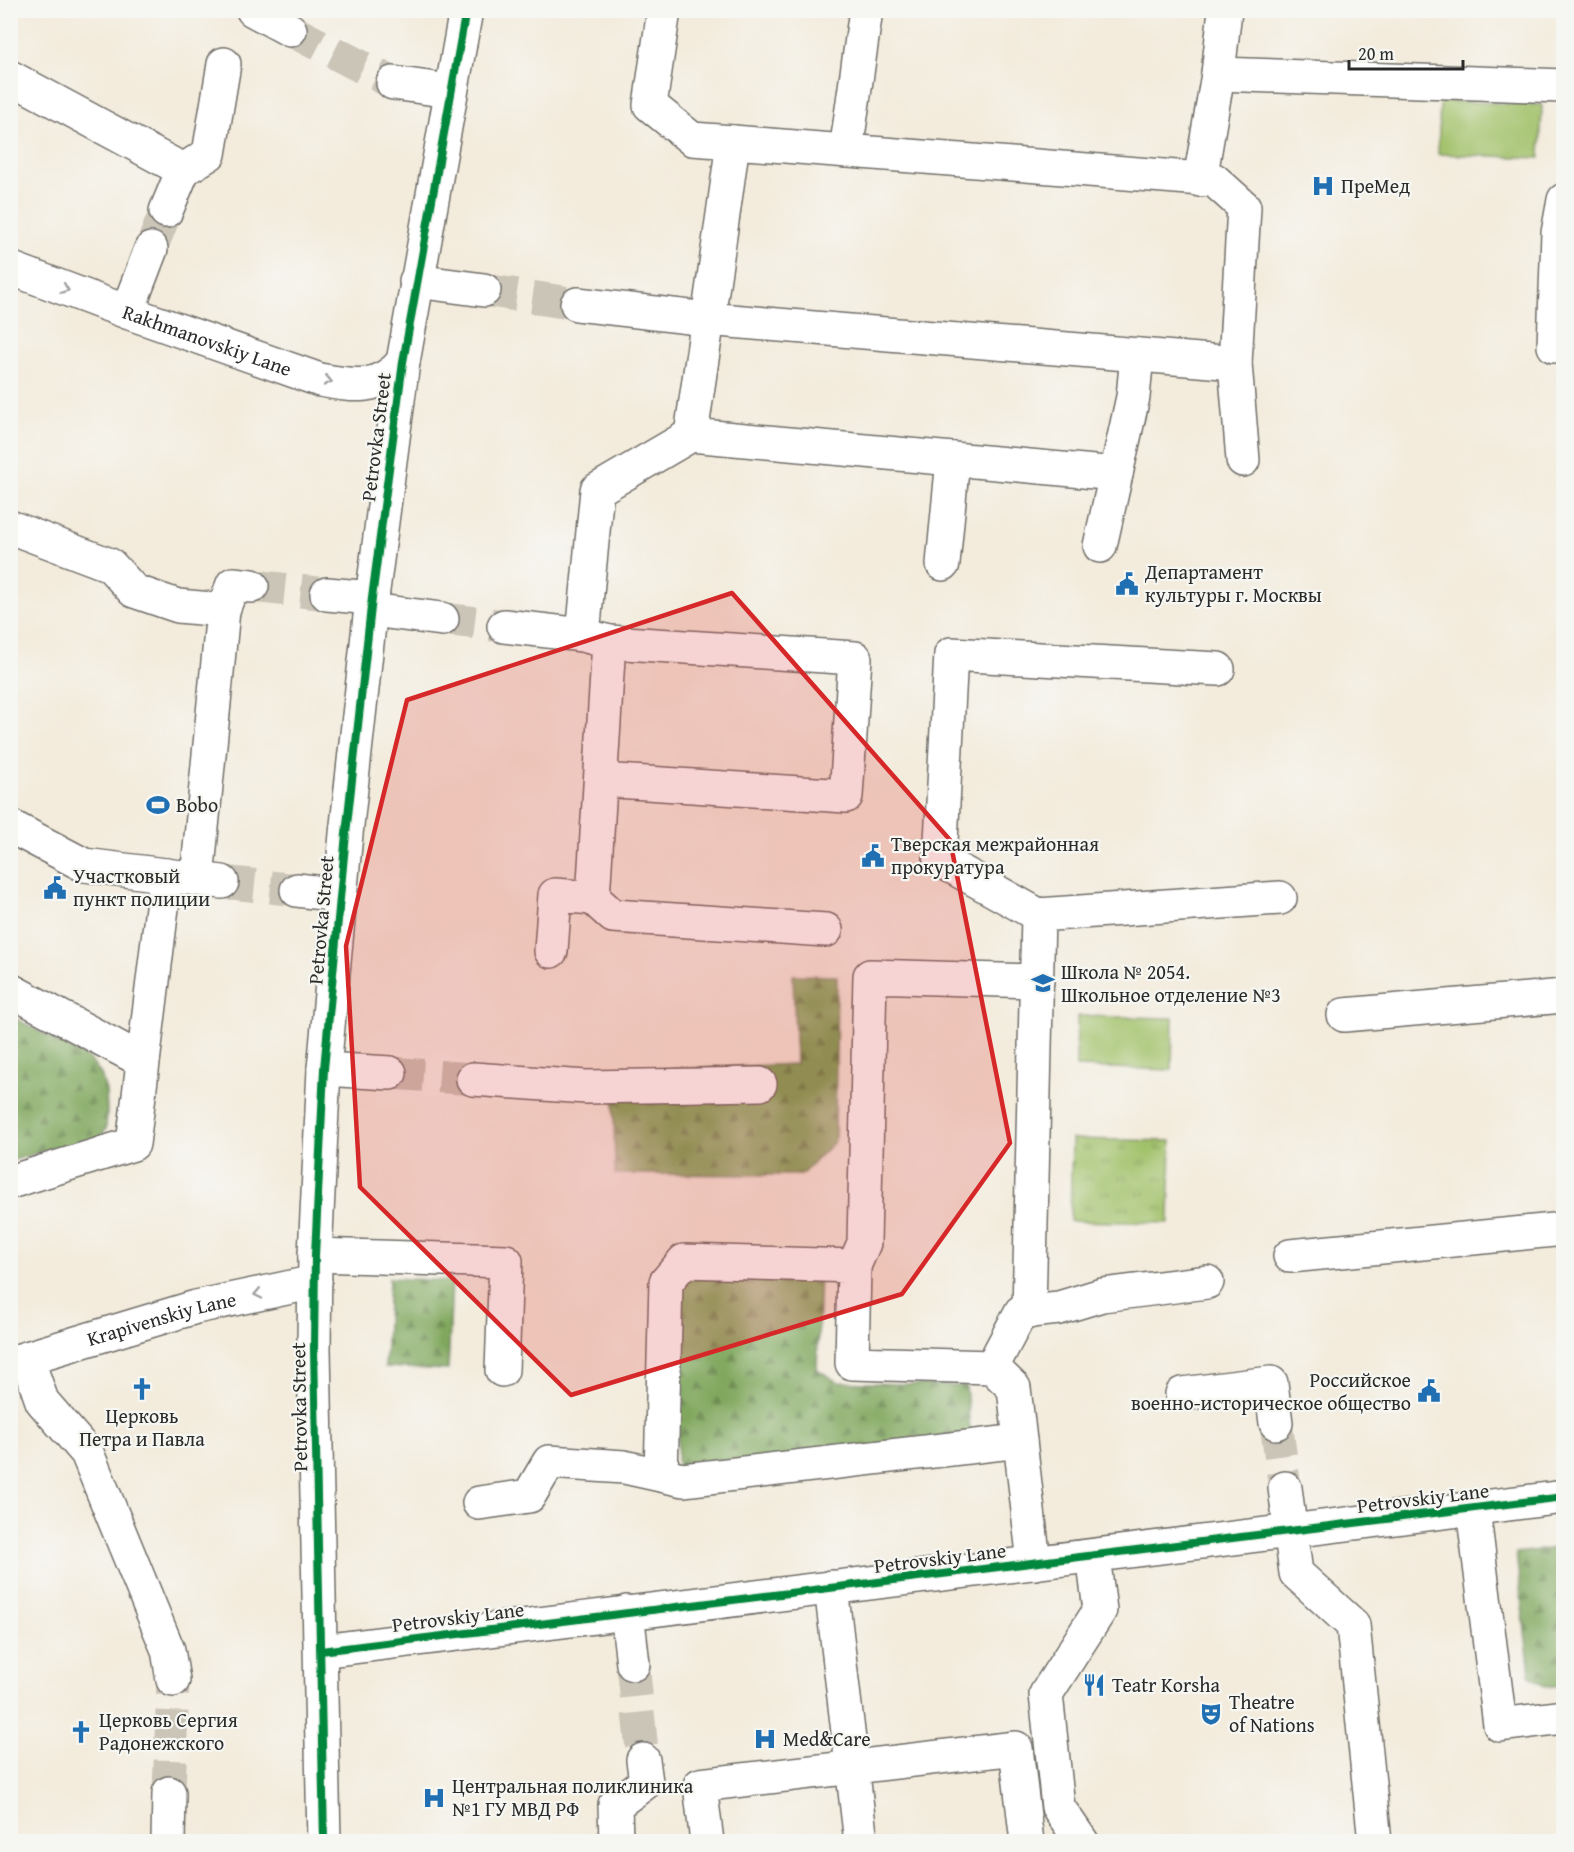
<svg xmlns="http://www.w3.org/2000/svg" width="1574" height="1852" viewBox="0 0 1574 1852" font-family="'Gentium Book Plus',serif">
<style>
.grass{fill:url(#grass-tufts);stroke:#66764a;stroke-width:1.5}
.forest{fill:url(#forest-firs);stroke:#566944;stroke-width:1.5}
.garden{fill:#a1c169;stroke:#66764a;stroke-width:1.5}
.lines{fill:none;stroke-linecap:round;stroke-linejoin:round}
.minor-tunnel{stroke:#cbc5b8;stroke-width:33;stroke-dasharray:33 16;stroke-linecap:butt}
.minor-casing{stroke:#716e69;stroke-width:36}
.minor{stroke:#fff;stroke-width:33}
.cycleway-casing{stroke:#f6f6f2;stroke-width:11}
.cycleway{stroke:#00873e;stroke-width:8}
.oneway{stroke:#a0a0a0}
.marked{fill:#d62828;fill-opacity:0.2;stroke:#d62828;stroke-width:4.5;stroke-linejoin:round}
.labels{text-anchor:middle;stroke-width:4.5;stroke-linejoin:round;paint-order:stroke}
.poi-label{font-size:20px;fill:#2b2b2b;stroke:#f6f6f2;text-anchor:start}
.street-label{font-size:20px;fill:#2b2b2b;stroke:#f6f6f2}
</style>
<defs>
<pattern id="grass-tufts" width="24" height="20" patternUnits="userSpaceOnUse" patternTransform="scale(1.5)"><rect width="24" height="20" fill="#a1c169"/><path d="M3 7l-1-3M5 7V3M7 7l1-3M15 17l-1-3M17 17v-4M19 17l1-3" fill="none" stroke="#839d57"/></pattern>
<pattern id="forest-firs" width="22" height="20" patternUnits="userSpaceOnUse" patternTransform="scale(1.5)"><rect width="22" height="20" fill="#80a75d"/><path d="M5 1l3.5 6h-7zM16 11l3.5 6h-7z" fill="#69884d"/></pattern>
</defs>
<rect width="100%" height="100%" fill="#f6f6f2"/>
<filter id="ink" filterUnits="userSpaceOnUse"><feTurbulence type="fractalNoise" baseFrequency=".0167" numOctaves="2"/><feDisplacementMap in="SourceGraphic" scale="12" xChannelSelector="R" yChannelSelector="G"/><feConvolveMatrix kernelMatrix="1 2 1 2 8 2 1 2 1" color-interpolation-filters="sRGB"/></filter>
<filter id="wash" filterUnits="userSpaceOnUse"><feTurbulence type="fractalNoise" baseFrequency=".008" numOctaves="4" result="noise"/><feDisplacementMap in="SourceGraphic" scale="24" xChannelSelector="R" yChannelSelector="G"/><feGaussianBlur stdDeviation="1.35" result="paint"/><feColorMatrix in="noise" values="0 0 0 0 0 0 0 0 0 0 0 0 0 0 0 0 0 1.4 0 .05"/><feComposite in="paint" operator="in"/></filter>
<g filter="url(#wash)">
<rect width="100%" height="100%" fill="#f3ebdb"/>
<path class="grass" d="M1072 1139 1171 1141 1169 1223 1070 1221Z"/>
<g class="forest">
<path d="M793 975 837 976 835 1141 801 1175 615 1174 613 1072 796 1064Z"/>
<path d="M11 1016 89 1059 101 1074 106 1091 107 1111 106 1129 95 1144 61 1152 44 1151 11 1161Z"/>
<path d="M692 1269 820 1272 817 1369 837 1382 966 1386 971 1441 677 1468 682 1280Z"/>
<path d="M389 1278 452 1281 448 1370 385 1367Z"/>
<path d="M1563 1547V1685L1545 1687 1530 1675 1516 1553Z"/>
</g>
<g class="garden">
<path d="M1440 101 1542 105 1540 158 1438 154Z"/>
<path d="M1077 1016 1173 1018 1172 1070 1076 1067Z"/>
</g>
</g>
<g filter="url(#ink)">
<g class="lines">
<g class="minor-tunnel">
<path d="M290 30 393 83"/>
<path d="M151 249 166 211"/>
<path d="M484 290 577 304"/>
<path d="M252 586 327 594"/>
<path d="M442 619 504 626"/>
<path d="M222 882 297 890"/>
<path d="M390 1073 473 1079"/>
<path d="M1276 1423 1285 1488"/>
<path d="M633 1664 643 1760"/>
<path d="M169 1793 173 1680"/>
</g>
<g class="minor-casing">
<g id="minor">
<path d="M253 10 290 30"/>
<path d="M664 10 650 105 692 139 733 142"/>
<path d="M1218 74 1564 86"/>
<path d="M10 77 183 170"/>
<path d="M393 83 450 91"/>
<path d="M846 151 866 10"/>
<path d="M1200 180 1218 74 1225 10"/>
<path d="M166 211 183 170 209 154 224 64"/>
<path id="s1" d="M10 268 127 312 320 380C353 386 379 391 403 362"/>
<path d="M416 281 484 290"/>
<path d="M577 304 707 319 1235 363 1244 207 1214 180 733 142C720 240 705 337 691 435L597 490 583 635"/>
<path d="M127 312 151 249"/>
<path d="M1554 346 1558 233 1564 200"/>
<path d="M1235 363 1243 460"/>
<path d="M691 435 1116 474 1133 397 1137 355"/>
<path d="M10 527 110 565 134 591 178 606 223 610 197 879"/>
<path d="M1100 546 1116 474"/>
<path d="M943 564 953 459"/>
<path d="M327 594 372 598"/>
<path d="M223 610 233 584 252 586"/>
<path d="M371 610 442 619"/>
<path d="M504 626 583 635 609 642 593 898 613 916 826 930"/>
<path d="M601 780 846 796 855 658 609 642"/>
<path d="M10 826 84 865 222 882"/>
<path d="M297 890 340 895"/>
<path d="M1038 915 940 860 951 654 1218 669"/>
<path d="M551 951 555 895 593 898"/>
<path d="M10 990 143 1061"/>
<path d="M1344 1015 1564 996"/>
<path d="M324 1069 390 1073"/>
<path d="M473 1079 586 1087 760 1084"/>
<path d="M10 1182 133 1144 166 875"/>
<path d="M315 1255 506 1261 502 1370"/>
<path d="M1290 1256 1564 1229"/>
<path d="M854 1266 864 1243 870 976 1037 981"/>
<path d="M1029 1312 1038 915 1280 898"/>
<path d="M27 1358 42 1401 87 1453 168 1650 173 1680"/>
<path id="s2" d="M10 1363 196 1307 315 1282"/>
<path d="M992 1367 1021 1312 1059 1308 1102 1295 1207 1282"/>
<path d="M1182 1394 1271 1383 1276 1423"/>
<path d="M661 1475 666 1282 684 1261 854 1266 852 1363 992 1367 1014 1388 1034 1563"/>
<path d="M1285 1488 1296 1573 1353 1625 1375 1842"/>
<path d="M479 1503 529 1496 549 1462 624 1467 683 1480 1020 1441"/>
<path d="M1473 1509 1500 1725 1564 1717"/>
<path d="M831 1587 861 1842"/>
<path d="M627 1612 633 1664"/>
<path d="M321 1651 1564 1497"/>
<path d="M168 1842 169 1793"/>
<path d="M324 1842 314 1349 315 1255 324 1069 346 834 372 598 403 362 466 10"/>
<path d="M616 1842 615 1805 646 1782 643 1760"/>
<path d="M707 1842 700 1785 1016 1748 1027 1842"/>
<path d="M1082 1842 1058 1807 1046 1694 1100 1610 1093 1556"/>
</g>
</g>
<use href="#minor" class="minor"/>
<g class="cycleway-casing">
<g id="cycleway">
<path d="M321 1651 1564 1497"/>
<path d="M324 1842 314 1349 315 1255 324 1069 346 834 372 598 403 362 466 10"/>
</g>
</g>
<use href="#cycleway" class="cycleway"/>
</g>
<defs><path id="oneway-chevron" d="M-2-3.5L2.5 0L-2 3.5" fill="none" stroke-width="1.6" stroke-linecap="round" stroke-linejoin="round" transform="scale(1.5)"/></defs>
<g class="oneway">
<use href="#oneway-chevron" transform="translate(65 289) rotate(21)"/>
<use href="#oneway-chevron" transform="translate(328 381) rotate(12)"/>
<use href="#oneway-chevron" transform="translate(258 1294) rotate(168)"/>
</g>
</g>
<path class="marked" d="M732 593 950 840 1010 1143 902 1294 571 1395 360 1187 346 946 407 700Z"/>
<defs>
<g id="hospital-bare" transform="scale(1.8)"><path d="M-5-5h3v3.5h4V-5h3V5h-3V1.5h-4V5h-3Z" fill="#1f6fb2" stroke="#f6f6f2" stroke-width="2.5" paint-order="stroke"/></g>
<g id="civic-bare" transform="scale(1.8)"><path d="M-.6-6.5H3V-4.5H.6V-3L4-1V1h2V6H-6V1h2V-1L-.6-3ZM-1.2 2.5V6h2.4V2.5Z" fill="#1f6fb2" stroke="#f6f6f2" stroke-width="2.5" paint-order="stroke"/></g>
<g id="stadium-bare" transform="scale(1.8)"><path d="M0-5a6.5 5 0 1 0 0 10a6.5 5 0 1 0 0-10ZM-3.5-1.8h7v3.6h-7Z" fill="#1f6fb2" stroke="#f6f6f2" stroke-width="2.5" paint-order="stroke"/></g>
<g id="school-bare" transform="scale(1.8)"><path d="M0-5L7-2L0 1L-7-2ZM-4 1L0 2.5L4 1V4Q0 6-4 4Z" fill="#1f6fb2" stroke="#f6f6f2" stroke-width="2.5" paint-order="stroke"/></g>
<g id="church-bare" transform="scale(1.8)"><path d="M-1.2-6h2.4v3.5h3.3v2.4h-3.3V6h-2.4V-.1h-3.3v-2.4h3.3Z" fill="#1f6fb2" stroke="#f6f6f2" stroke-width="2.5" paint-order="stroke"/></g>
<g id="restaurant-bare" transform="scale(1.8)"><path d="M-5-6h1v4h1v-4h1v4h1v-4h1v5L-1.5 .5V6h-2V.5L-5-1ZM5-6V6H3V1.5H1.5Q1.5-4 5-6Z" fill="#1f6fb2" stroke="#f6f6f2" stroke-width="2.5" paint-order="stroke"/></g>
<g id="theatre-bare" transform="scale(1.8)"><path d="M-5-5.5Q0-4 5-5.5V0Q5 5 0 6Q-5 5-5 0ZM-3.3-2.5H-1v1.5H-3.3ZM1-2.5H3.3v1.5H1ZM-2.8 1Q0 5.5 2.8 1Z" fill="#1f6fb2" stroke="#f6f6f2" stroke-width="2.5" paint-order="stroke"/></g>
</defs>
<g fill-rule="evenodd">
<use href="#hospital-bare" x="1323" y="186"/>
<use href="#civic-bare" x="1127" y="584"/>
<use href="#stadium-bare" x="158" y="805"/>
<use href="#civic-bare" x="873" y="856"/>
<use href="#civic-bare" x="55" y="888"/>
<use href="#school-bare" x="1043" y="983"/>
<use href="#church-bare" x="142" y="1389"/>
<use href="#civic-bare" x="1429" y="1391"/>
<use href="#restaurant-bare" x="1094" y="1685"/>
<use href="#theatre-bare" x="1211" y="1714"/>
<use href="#church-bare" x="81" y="1732"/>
<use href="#hospital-bare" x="765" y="1739"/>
<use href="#hospital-bare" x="434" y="1798"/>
</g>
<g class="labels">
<g class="poi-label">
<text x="1341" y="193">ПреМед</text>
<text x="1145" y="579">Департамент<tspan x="1145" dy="23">культуры г. Москвы</tspan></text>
<text x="176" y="812">Bobo</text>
<text x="891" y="851">Тверская межрайонная<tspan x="891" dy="23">прокуратура</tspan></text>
<text x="73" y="883">Участковый<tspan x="73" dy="23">пункт полиции</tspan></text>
<text x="1061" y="979">Школа № 2054.<tspan x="1061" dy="23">Школьное отделение №3</tspan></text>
<text x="1411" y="1387" text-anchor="end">Российское<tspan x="1411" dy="23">военно-историческое общество</tspan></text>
<text x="142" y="1423" text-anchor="middle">Церковь<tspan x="142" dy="23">Петра и Павла</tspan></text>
<text x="1112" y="1692">Teatr Korsha</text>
<text x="1229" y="1709">Theatre<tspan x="1229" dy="23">of Nations</tspan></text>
<text x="99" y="1727">Церковь Сергия<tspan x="99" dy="23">Радонежского</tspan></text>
<text x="783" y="1746">Med&amp;Care</text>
<text x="452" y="1793">Центральная поликлиника<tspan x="452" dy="23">№1 ГУ МВД РФ</tspan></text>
</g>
<g class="street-label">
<text dy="7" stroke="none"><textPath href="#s1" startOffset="210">Rakhmanovskiy Lane</textPath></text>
<text transform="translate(376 437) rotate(-83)" y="7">Petrovka Street</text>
<text transform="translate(321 920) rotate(-85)" y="7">Petrovka Street</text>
<text dy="7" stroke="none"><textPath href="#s2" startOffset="158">Krapivenskiy Lane</textPath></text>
<text transform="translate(299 1407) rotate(-91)" y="7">Petrovka Street</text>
<text transform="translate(1423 1498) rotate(-7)" y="7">Petrovskiy Lane</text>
<text transform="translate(940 1558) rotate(-7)" y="7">Petrovskiy Lane</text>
<text transform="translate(458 1617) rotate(-7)" y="7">Petrovskiy Lane</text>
</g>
</g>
<rect width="1574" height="1852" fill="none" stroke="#f6f6f2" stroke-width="36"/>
<path d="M1349 60v9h114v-9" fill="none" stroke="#2b2b2b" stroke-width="3"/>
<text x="1358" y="60" font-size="18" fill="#2b2b2b" stroke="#f6f6f2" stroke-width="4.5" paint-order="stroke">20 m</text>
</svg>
